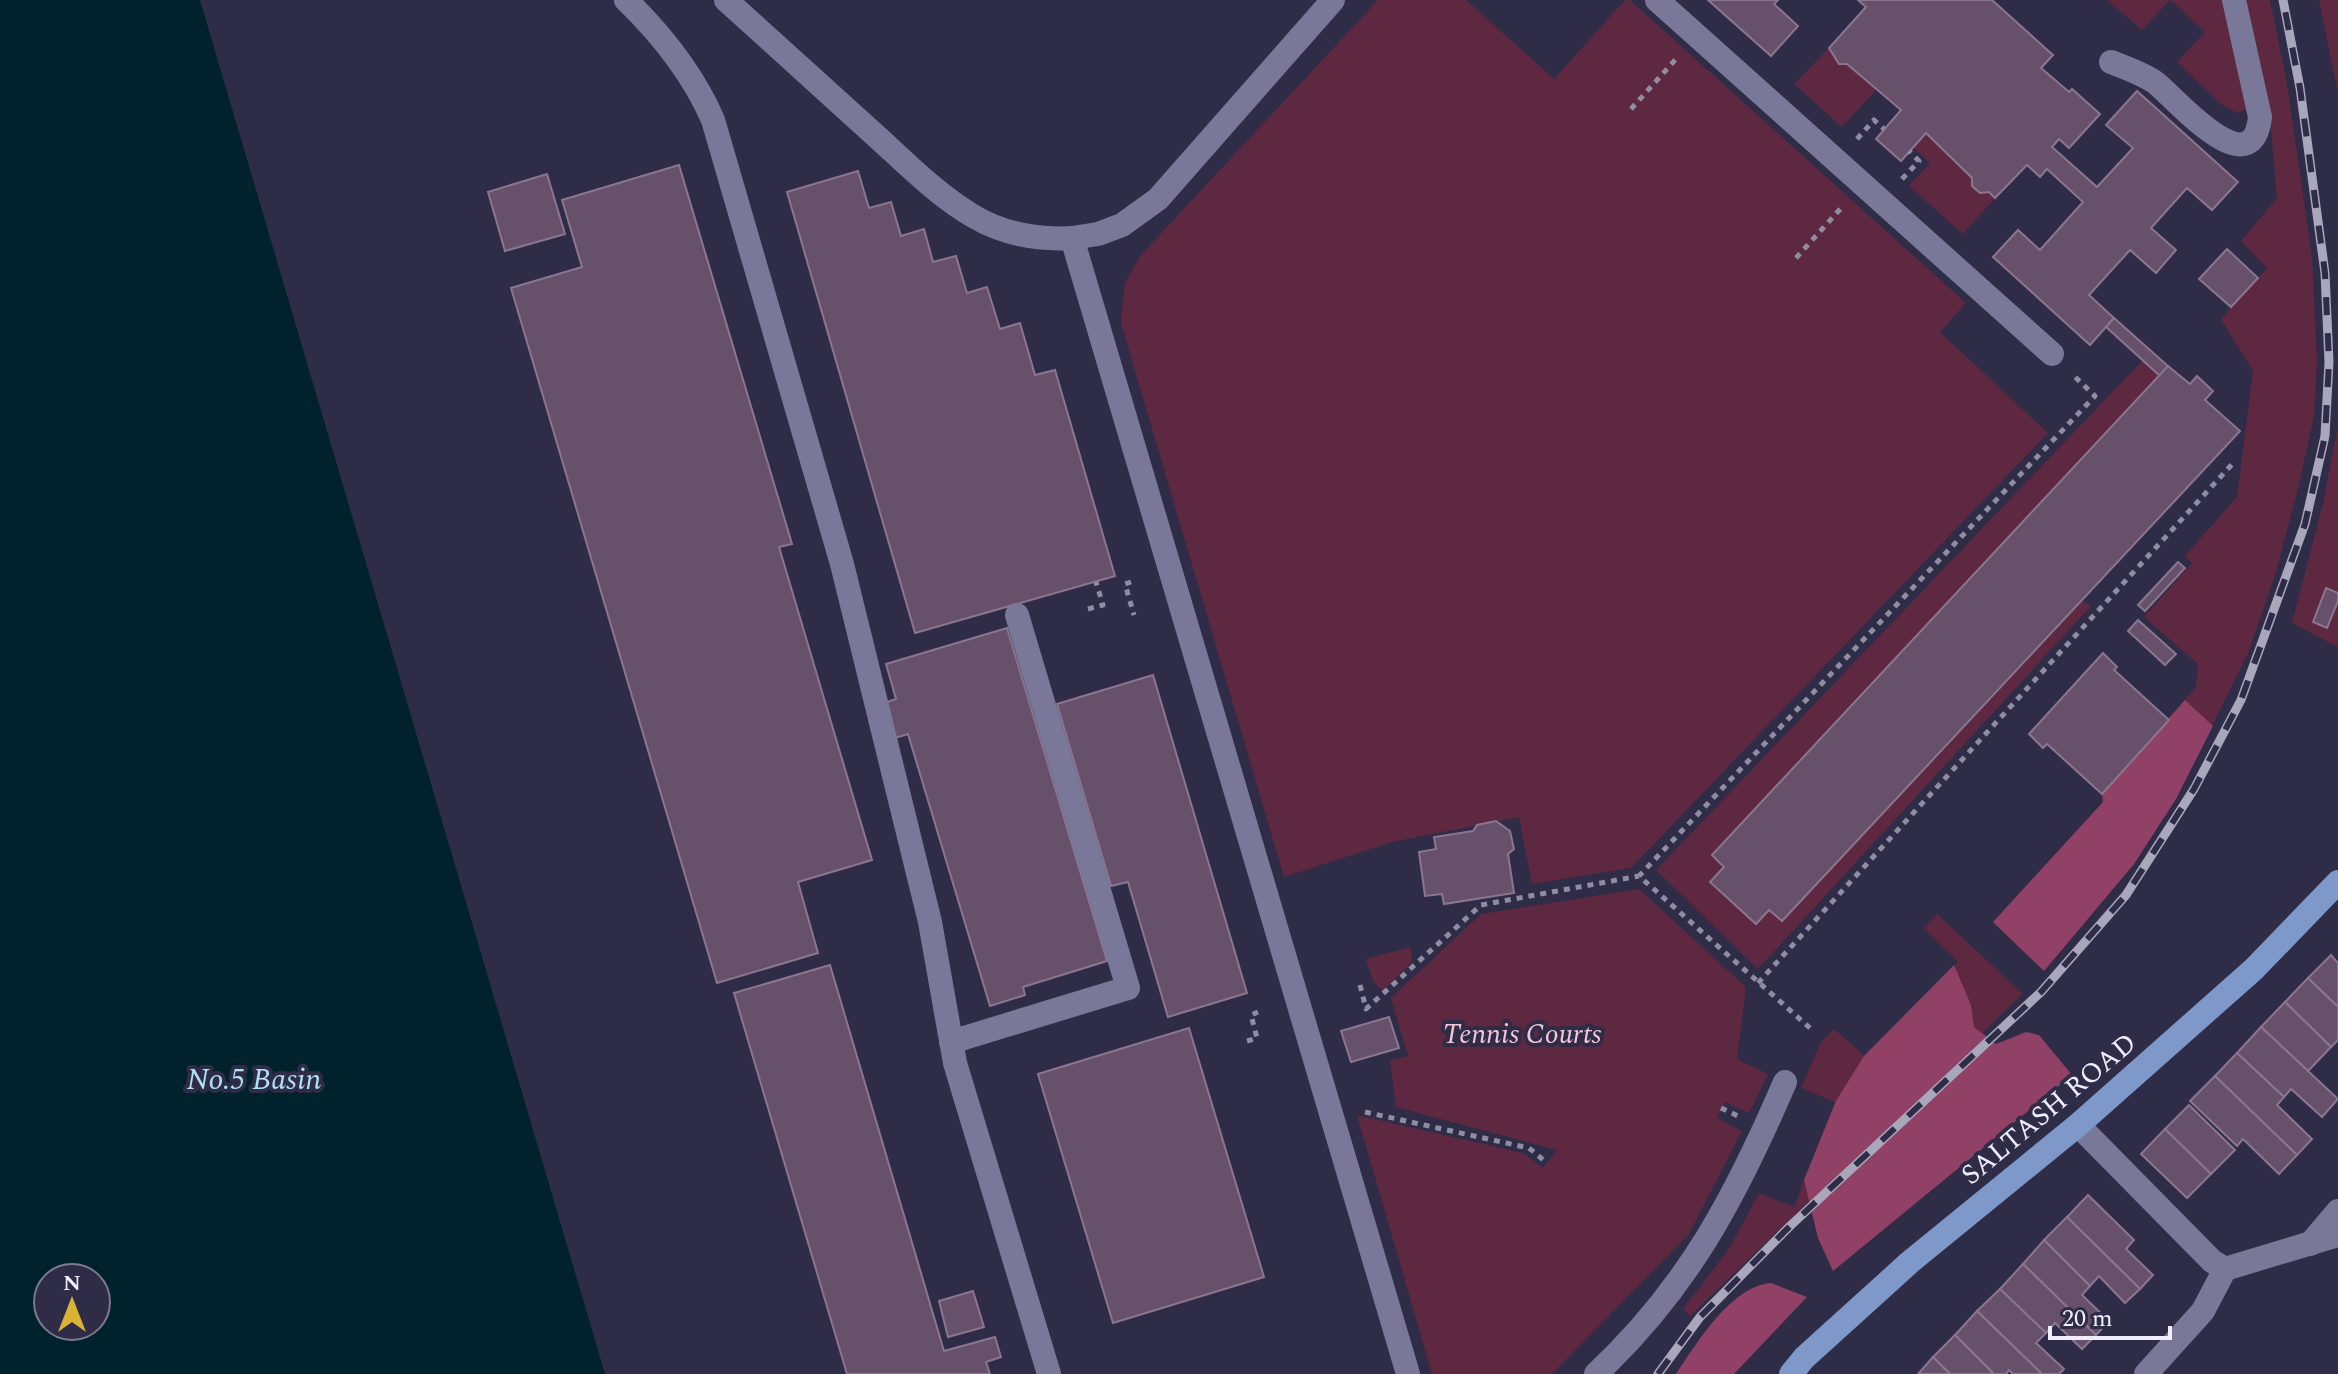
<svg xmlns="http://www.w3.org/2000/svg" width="2338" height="1374" viewBox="0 0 2338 1374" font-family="Spectral,serif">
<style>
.green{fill:#5e2840}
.forest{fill:#904165}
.water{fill:#00222d;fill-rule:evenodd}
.building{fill:#66506a;stroke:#8c7590;stroke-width:2}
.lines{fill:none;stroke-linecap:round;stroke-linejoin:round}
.path{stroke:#8f8da2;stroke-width:5;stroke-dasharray:6 6;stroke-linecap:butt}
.minor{stroke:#7a7898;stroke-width:24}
.major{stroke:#7e98ca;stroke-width:24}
.rail-casing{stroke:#a9a7bb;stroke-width:9}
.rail{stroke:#2f2c48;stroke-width:6;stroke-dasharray:18;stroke-linecap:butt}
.labels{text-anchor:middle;stroke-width:8;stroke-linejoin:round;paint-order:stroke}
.park-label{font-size:28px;font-style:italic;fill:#f3c5d6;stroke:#2f2c48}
.street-label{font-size:28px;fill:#efeefd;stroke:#2f2c48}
.water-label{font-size:30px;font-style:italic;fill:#afe0f3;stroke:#2f2c48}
</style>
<rect width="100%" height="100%" fill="#2f2c48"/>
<g class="green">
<path d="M1378 0H1466L1554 79 1625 0H1630L1966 303 1940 332 2048 433 1631 868 1532 884 1519 817 1392 842 1284 877 1121 323 1125 283 1141 255Z"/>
<path d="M2107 0H2226L2246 109 2237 113 2221 104 2177 62 2205 32 2170 0 2142 30Z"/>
<path d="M2246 0H2270L2287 84 2312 257 2317 360 2314 416 2297 493 2276 572 2249 651 2176 799 2134 864 2044 971 1993 922 2103 802 2102 794 2196 687 2198 664 2144 617 2192 563 2185 556 2237 497 2253 371 2221 319 2267 268 2241 241 2277 198 2269 107Z"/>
<path d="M2319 0H2338V93Z"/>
<path d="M1829 48 1839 63 1847 64 1876 90 1842 127 1794 84Z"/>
<path d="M1926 133 1972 178V186L1980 193 1989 192 1995 198 1963 234 1909 186 1930 163 1913 147Z"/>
<path d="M2143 360 2160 376 1712 855 1724 867 1710 882 1755 924 1769 910 1782 921 2082 600 2091 606 1758 969 1656 870Z"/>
<path d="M2338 426V647L2292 623 2323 503Z"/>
<path d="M1639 889 1746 987 1737 1059 1768 1074 1749 1113 1725 1102 1717 1118 1742 1131 1689 1234 1552 1374H1432L1357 1115 1523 1153 1543 1168 1557 1150 1396 1107 1390 1060 1408 1056 1391 998 1481 914Z"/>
<path d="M1937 914 2023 994 1690 1316 1683 1309 1729 1249 1759 1193 1794 1207 1835 1102 1801 1088 1821 1042 1834 1029 1865 1056 1958 962 1923 928Z"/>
<path d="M1411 947 1412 962 1382 991 1373 981 1366 959Z"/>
</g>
<g class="forest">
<path d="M2185 700 2213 726 2176 799 2134 864 2044 971 1993 922 2103 802 2102 794Z"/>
<path d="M1954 965 1971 1005 1974 1027 1996 1044 2026 1032 2039 1035 2072 1075 1833 1271 1818 1238 1804 1180 1836 1101 1864 1056Z"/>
<path d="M1771 1283 1807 1297 1734 1374H1676C1697 1343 1731 1286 1771 1283Z"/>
</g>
<path class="water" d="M0 0H200L605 1374H0ZM48 1278H96V1326H48Z"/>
<g class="building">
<path d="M1708 0H1778L1774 4 1798 26 1771 56Z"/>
<path d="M1858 0H1992L2053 55 2041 68 2069 92 2072 89 2100 114 2069 148 2059 139 2052 147 2097 187 2133 148 2106 125 2137 91 2238 182 2212 210 2187 188 2151 228 2176 250 2156 273 2130 250 2089 295 2114 318 2090 345 1993 257 2018 230 2040 250 2083 202 2047 169 2040 177 2027 165 1995 198 1989 192 1980 193 1972 186V178L1926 133 1901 161 1876 139 1901 110 1847 64H1839L1829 48 1866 7Z"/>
<path d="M679 165 792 544 779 547 872 860 798 882 818 953 717 983 511 288 582 267 562 200Z"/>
<path d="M858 171 869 208 891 202 901 236 924 229 933 262 956 256 967 293 987 287 1000 329 1020 323 1035 375 1055 370 1115 576 915 633 787 192Z"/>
<path d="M547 174 565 234 505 251 488 192Z"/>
<path d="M2227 249 2258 278 2231 307 2199 279Z"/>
<path d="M2114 318 2168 366 2160 376 2106 327Z"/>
<path d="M2168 366 2190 384 2197 376 2213 391 2205 400 2240 431 1782 921 1769 910 1756 924 1710 882 1724 867 1712 855Z"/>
<path d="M2178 562 2185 568 2145 611 2138 605Z"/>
<path d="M2326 588 2338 593V601L2327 628 2313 622Z"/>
<path d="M2138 620 2176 654 2165 665 2128 631Z"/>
<path d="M1007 628 1107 961 1023 987 1025 995 990 1006 908 734 895 738 884 703 896 699 886 664Z"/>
<path d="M2103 653 2117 667 2114 670 2169 720 2102 794 2047 744 2043 748 2029 734Z"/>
<path d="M1153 675 1247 993 1168 1017 1128 882 1111 886 1057 704Z"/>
<path d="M1496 821 1510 831 1514 849 1508 854 1514 893 1444 904 1442 894 1425 896 1419 852 1436 849 1434 837 1473 831 1477 825Z"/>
<path d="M2331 955 2338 963V1007L2308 978Z"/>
<path d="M830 965 944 1351 995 1337 1001 1357 986 1362 990 1374H847L734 993Z"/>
<path d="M2308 978 2338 1007V1040L2331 1047 2285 1002Z"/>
<path d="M2285 1002 2331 1047 2308 1071 2261 1027Z"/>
<path d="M1389 1017 1399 1048 1351 1062 1341 1031Z"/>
<path d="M2261 1027 2338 1099 2322 1117 2291 1089 2284 1097 2237 1053Z"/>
<path d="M1189 1028 1264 1277 1113 1323 1038 1074Z"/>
<path d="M2237 1053 2284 1097 2277 1105 2312 1139 2297 1155 2215 1076Z"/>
<path d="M2215 1076 2297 1155 2279 1174 2243 1139 2237 1146 2190 1101Z"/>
<path d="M2189 1105 2235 1150 2211 1174 2165 1129Z"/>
<path d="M2165 1129 2211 1174 2187 1198 2141 1154Z"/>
<path d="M2088 1195 2134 1240 2126 1249 2153 1275 2140 1289 2067 1217Z"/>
<path d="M2067 1217 2140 1289 2125 1303 2099 1276 2090 1286 2044 1240Z"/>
<path d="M2044 1240 2090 1286 2082 1295 2109 1321 2096 1335 2023 1264Z"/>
<path d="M2023 1264 2096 1335 2082 1349 2055 1323 2046 1333 2000 1289Z"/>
<path d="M2000 1289 2046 1333 2036 1343 2064 1369 2059 1374H2042L1977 1311Z"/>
<path d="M973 1291 984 1327 948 1337 939 1301Z"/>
<path d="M1977 1311 2042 1374H2013L2009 1370 2006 1374H1994L1955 1335Z"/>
<path d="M1955 1335 1994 1374H1950L1933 1357Z"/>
<path d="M1933 1357 1950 1374H1918Z"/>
</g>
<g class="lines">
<g class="path">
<path d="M1631 109 1676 59"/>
<path d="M1857 139 1874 120 1884 129"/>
<path d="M1902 179 1919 161 1909 151"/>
<path d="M1796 258 1843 206"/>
<path d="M1131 582 1125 584 1134 615"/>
<path d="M1088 609 1103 605 1096 582"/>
<path d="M1758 983 2235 461"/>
<path d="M1360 985 1366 1009 1481 905 1639 876"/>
<path d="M1810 1028 1639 876 2095 396 2074 376"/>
<path d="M1247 1041 1257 1038 1251 1015 1258 1012"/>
<path d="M1721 1108 1738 1116"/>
<path d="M1365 1112 1529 1148 1547 1163"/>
</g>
<g class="minor">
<path d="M626 0C662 35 693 74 713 120L842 564 930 922 955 1063 1049 1374"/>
<path d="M726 0C775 45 825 90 875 135 905 162 937 195 973 216 1003 234 1038 240 1072 238L1408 1374"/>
<path d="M1657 0 2052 354"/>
<path d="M2111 62C2126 68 2144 74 2156 83 2175 98 2252 189 2260 117L2234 0"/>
<path d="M1072 238 1098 234 1122 225 1158 199 1333 0"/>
<path d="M951 1042 1128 988 1017 615"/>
<path d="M2078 1125 2212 1261 2225 1269"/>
<path d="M2310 1244 2338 1211"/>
<path d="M1596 1374C1688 1288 1736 1196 1785 1082"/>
<path d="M2146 1374 2203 1311 2225 1269 2338 1235"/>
</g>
<path class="major" d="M1791 1374 1804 1358 1910 1262 2078 1125 2254 969 2338 882"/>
<g class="rail-casing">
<path id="rail" d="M1658 1374 1700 1317 1790 1226 2041 992 2126 895 2194 789 2241 700 2305 524 2325 436 2329 362 2325 273 2300 88 2283 0"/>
</g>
<use href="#rail" class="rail"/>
</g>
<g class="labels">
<g class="park-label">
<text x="1522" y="1043">Tennis Courts</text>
</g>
<g class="street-label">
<text transform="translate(2048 1108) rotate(-40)" y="10">SALTASH ROAD</text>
</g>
<g class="water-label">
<text x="254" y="1089">No.5 Basin</text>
</g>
</g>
<g transform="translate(72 1302)"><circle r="38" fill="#2f2c48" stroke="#7c7a90" stroke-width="2"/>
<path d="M0-6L14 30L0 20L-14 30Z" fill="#d9b334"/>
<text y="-12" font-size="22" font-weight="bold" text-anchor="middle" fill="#efeefd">N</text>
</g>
<path d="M2050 1326v12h120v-12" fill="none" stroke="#efeefd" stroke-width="4"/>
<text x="2062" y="1326" font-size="24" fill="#efeefd" stroke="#2f2c48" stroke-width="6" paint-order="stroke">20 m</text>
</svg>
